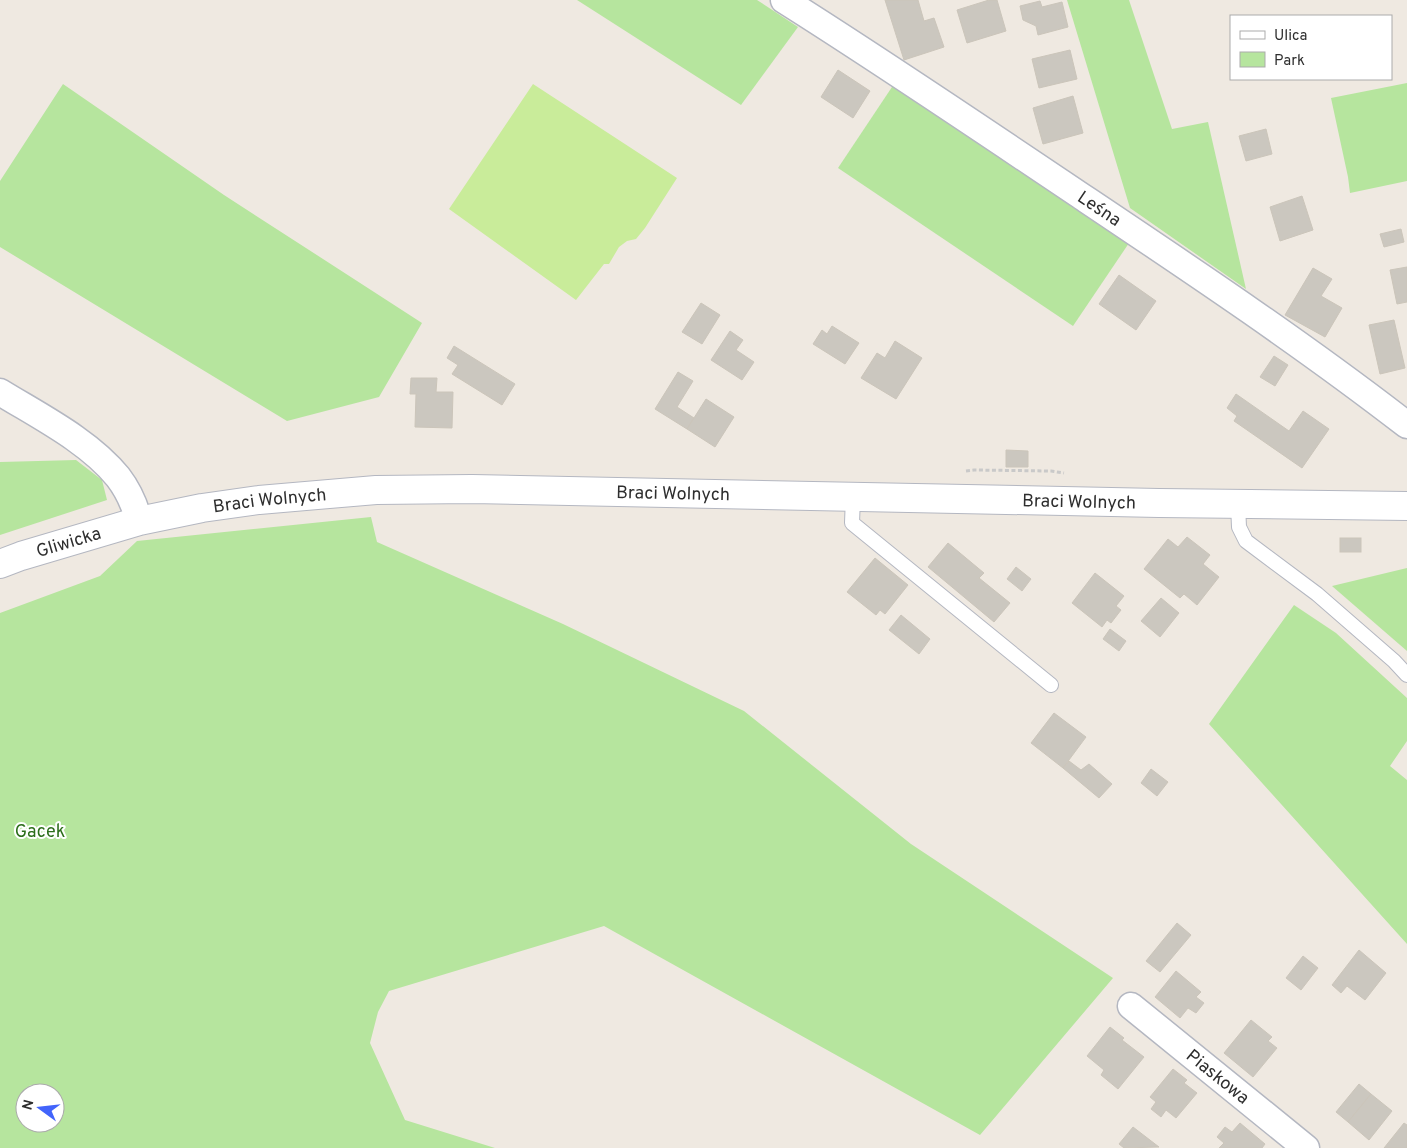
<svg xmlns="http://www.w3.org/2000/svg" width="1407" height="1148" viewBox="0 0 1407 1148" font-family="Overpass,sans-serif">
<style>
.green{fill:#b6e59e;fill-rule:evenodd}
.pitch{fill:#c9ec9a}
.building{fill:#cbc7bf;stroke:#cbc5ba}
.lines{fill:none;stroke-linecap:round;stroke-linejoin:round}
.lane-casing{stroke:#b4b7c1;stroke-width:16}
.street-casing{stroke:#b4b7c1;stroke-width:29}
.secondary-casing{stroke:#b4b7c1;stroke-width:30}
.path{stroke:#c9c9c9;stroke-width:3;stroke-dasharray:4 2.5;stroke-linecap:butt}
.lane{stroke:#fff;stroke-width:14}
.street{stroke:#fff;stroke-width:26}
.secondary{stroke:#fff;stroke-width:28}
.labels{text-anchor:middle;stroke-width:4;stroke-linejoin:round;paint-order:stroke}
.street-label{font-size:18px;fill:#2e2e2e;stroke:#fff}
.park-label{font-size:18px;fill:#2c6e1b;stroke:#fff}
</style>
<rect width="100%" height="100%" fill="#efe9e1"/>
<g class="green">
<path d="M577 0H757L798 27 741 105Z"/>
<path d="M1067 0H1129L1172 129 1208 122 1246 289 1130 208Z"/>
<path d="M1407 83V181L1350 193 1348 177 1331 98Z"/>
<path d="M63 84 224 195 422 323 379 397 287 421 0 247V181Z"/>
<path d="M894 84 1129 243 1073 326 838 168Z"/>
<path d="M76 460 102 480 107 500 0 535V462Z"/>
<path d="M371 517 377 542 563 624 744 711 911 844 1113 978 980 1135 604 926 389 991 378 1012 370 1043 405 1120 495 1148H0V613L100 576 137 541ZM25 1093H55V1123H25Z"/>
<path d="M1407 568V651L1332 586Z"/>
<path d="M1294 605 1336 633 1407 698V741L1390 766 1407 780V944L1209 724Z"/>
</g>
<path class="pitch" d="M533 84 677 178 645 228 636 239 627 241 619 247 609 264H604L576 300 449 209Z"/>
<g class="building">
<path d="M885 0H918L924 21 934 18 944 47 904 60Z"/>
<path d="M989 0H997L1006 31 967 43 957 10Z"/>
<path d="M1040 1 1042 7 1062 2 1068 27 1038 35 1036 26 1023 20 1020 6Z"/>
<path d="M1070 50 1077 79 1039 88 1032 59Z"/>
<path d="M838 70 870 91 853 118 821 97Z"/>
<path d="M1073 96 1083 133 1043 144 1033 108Z"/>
<path d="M1266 129 1272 154 1246 161 1239 136Z"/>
<path d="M1302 196 1313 230 1280 241 1270 207Z"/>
<path d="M1401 229 1404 242 1384 247 1380 234Z"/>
<path d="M1407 267V302L1397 304 1390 270Z"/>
<path d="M1313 268 1332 279 1321 296 1342 308 1325 337 1285 315Z"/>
<path d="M1119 275 1156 301 1136 330 1099 304Z"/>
<path d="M701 303 720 315 702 344 682 332Z"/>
<path d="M1394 320 1405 368 1380 374 1369 325Z"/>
<path d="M832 326 859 343 845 364 813 344 822 330 827 334Z"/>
<path d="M730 331 743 340 736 350 754 362 742 380 711 360Z"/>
<path d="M895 341 922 358 896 399 861 378 877 353 885 358Z"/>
<path d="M454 346 515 384 502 405 452 374 458 365 447 358Z"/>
<path d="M1274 356 1288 365 1275 386 1260 377Z"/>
<path d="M678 372 693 381 677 407 694 418 687 429 655 409Z"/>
<path d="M411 378H437L436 392H453L452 428 415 427 416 394H410Z"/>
<path d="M1236 394 1289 431 1303 411 1329 429 1302 468 1234 421 1237 416 1227 408Z"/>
<path d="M706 399 734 417 715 447 687 429Z"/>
<path d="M1006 450 1028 451V467H1006Z"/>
<path d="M1187 537 1210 555 1203 564 1219 577 1197 605 1184 594 1180 598 1144 569 1168 539 1178 547Z"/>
<rect x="1340" y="538" width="21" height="14"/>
<path d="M948 543 984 573 979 578 1010 603 994 622 928 567Z"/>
<path d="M875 558 908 585 885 614 880 610 876 615 847 592Z"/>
<path d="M1016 567 1031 579 1022 591 1007 579Z"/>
<path d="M1095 573 1124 596 1116 606 1121 610 1111 623 1107 620 1102 627 1072 603Z"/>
<path d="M1161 598 1179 613 1160 637 1141 621Z"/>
<path d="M901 615 930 639 919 654 889 630Z"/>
<path d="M1110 629 1126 641 1119 651 1103 639Z"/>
<path d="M1054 713 1086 737 1063 768 1031 743Z"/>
<path d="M1069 761 1081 770 1089 764 1112 784 1099 798 1063 768Z"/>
<path d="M1151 769 1168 782 1157 796 1141 783Z"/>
<path d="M1177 923 1191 935 1160 972 1146 961Z"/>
<path d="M1359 950 1386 973 1365 1000 1347 986 1341 993 1332 985Z"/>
<path d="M1303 956 1318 968 1301 990 1286 978Z"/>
<path d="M1176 971 1201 992 1196 997 1204 1003 1196 1013 1188 1008 1180 1018 1155 997Z"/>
<path d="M1251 1020 1272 1037 1268 1041 1277 1048 1253 1077 1224 1053Z"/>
<path d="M1110 1027 1124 1038 1122 1040 1144 1057 1118 1089 1101 1075 1104 1070 1087 1056Z"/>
<path d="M1173 1069 1187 1080 1184 1083 1197 1093 1176 1118 1166 1110 1161 1117 1151 1109 1156 1102 1150 1097Z"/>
<path d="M1359 1084 1371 1094 1348 1122 1336 1112Z"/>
<path d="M1371 1094 1392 1111 1369 1140 1348 1122Z"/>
<path d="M1240 1123 1265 1144 1262 1148H1219L1224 1143 1217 1137 1225 1127 1232 1132Z"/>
<path d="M1404 1123 1407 1125V1148H1384Z"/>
<path d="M1133 1127 1159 1147 1124 1148 1119 1144Z"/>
</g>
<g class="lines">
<g class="lane-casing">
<g id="lane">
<path d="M853 497 852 523 1051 685"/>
<path d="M1238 504 1239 527 1246 541 1317 594 1394 661 1407 675"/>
</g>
</g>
<g class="street-casing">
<g id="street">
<path id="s1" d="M784 0C884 63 981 129 1078 194 1190 269 1301 343 1407 425"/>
<path d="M0 392C39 416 89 441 118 477 128 490 135 506 139 521"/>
<path id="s2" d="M1131 1006 1306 1148"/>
</g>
</g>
<g class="secondary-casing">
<g id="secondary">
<path id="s3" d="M0 564 21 556 139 521 202 508 259 500 376 490 472 489 1159 503 1407 506"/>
</g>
</g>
<path class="path" d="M966 471 974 470 1051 471 1064 473"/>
<use href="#lane" class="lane"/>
<use href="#street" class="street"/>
<use href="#secondary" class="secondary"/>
</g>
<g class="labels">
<g class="street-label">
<text dy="6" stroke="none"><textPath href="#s1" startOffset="378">Leśna</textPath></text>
<text dy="6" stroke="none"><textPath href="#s3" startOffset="682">Braci Wolnych</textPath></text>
<text dy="6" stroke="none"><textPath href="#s3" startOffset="278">Braci Wolnych</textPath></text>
<text dy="6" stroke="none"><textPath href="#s3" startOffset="1088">Braci Wolnych</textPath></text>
<text dy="6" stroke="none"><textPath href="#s3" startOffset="72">Gliwicka</textPath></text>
<text dy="6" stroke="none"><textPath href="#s2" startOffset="112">Piaskowa</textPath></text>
</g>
<g class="park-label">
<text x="40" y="837">Gacek</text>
</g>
</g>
<rect x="1230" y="15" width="162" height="65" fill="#ffffff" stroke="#ababab"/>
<rect x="1240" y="31" width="25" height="8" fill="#ffffff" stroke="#ababab"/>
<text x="1274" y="40" font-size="15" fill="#2e2e2e">Ulica</text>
<rect x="1240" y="52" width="25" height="15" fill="#b6e59e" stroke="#ababab"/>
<text x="1274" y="65" font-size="15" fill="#2e2e2e">Park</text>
<g transform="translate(40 1108) rotate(285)"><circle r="24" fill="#ffffff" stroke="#ababab"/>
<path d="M0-4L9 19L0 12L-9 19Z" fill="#4264fb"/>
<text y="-8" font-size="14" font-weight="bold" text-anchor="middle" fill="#2e2e2e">N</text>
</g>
</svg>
